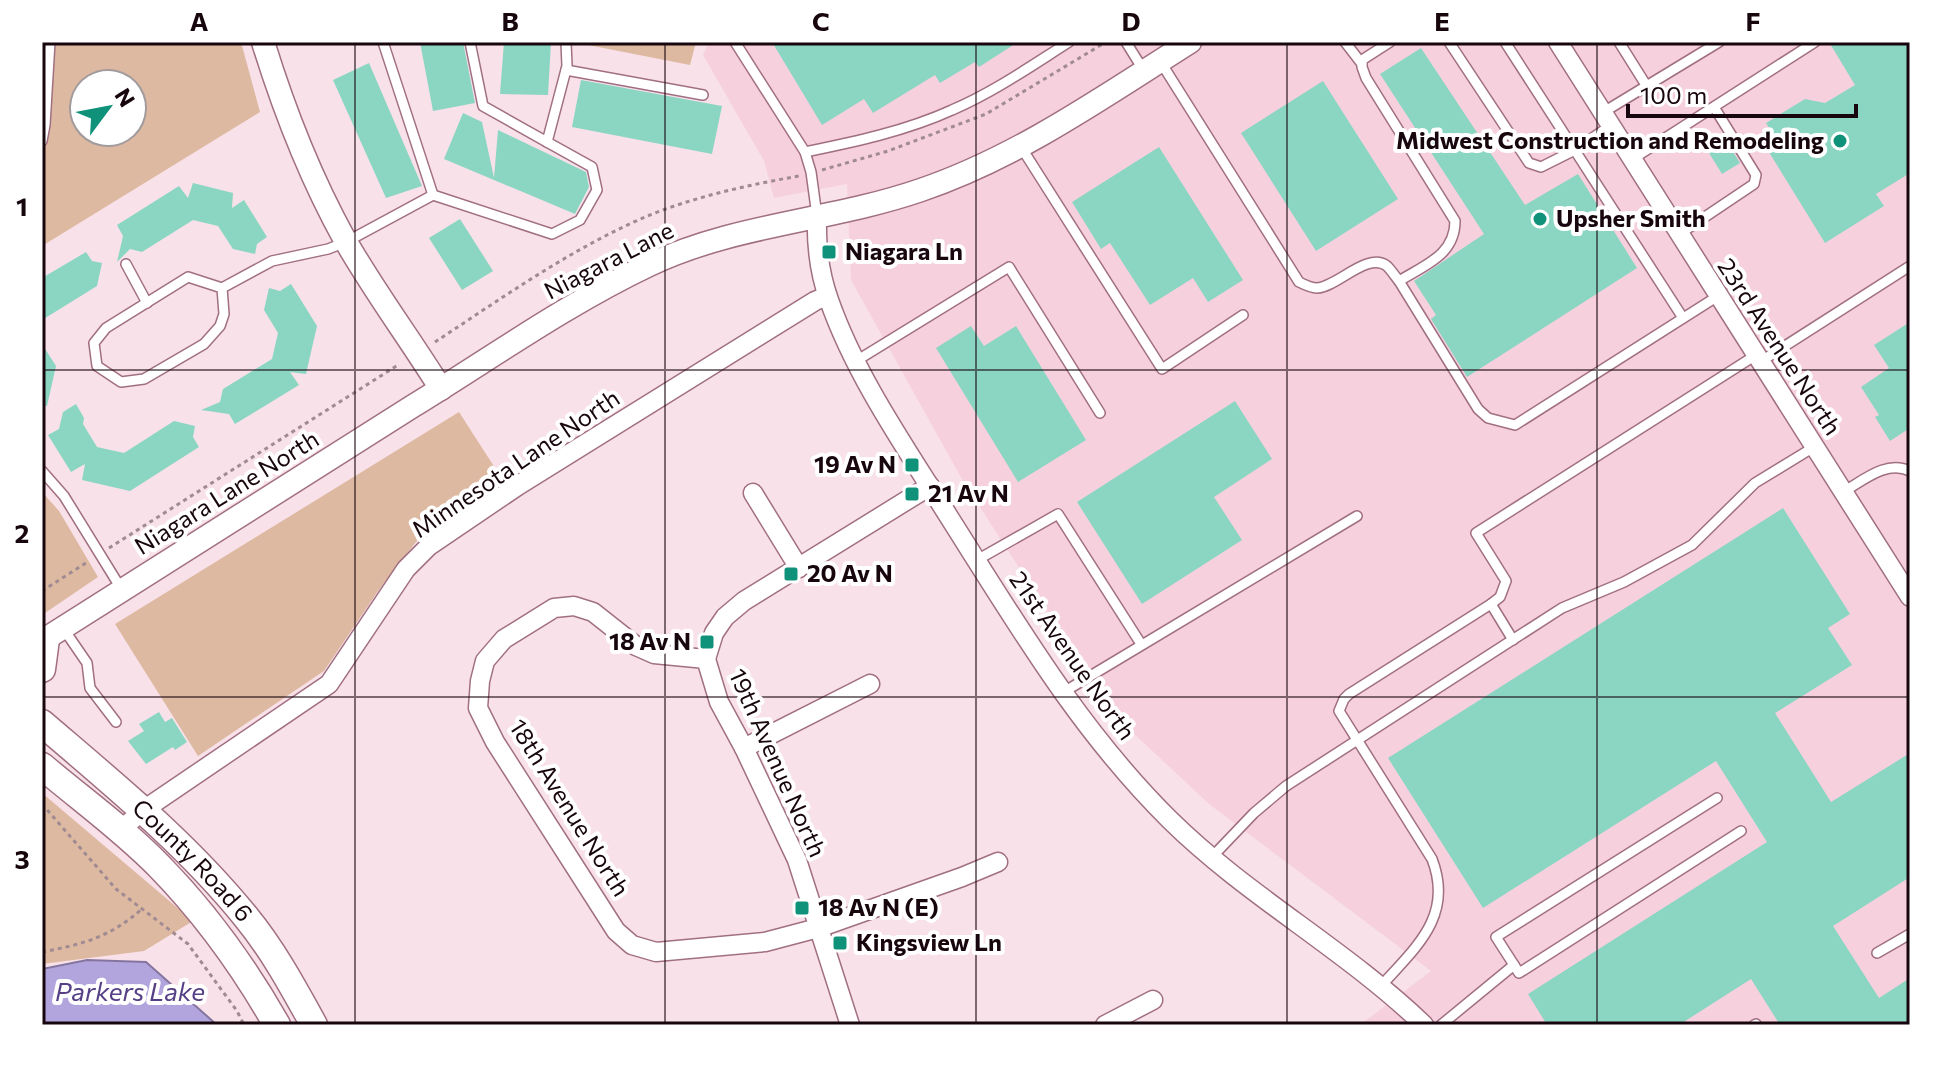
<svg xmlns="http://www.w3.org/2000/svg" width="1952" height="1067" viewBox="0 0 1952 1067" font-family="Commissioner,sans-serif">
<style>
.built{fill:#f7d0de}
.green{fill:#deb9a1;fill-rule:evenodd}
.water{fill:#b2a5dd;stroke:#84759f;stroke-width:2}
.building{fill:#8bd6c2}
.lines{fill:none;stroke-linecap:round;stroke-linejoin:round}
.service-casing{stroke:#a16f82;stroke-width:12}
.minor-casing{stroke:#a16f82;stroke-width:21}
.tertiary-casing{stroke:#a16f82;stroke-width:25}
.secondary-casing{stroke:#a16f82;stroke-width:29}
.path{stroke:#a08b92;stroke-width:3;stroke-dasharray:4 4;stroke-linecap:butt}
.service{stroke:#fff;stroke-width:9}
.minor{stroke:#fff;stroke-width:18}
.tertiary{stroke:#fff;stroke-width:22}
.secondary{stroke:#fff;stroke-width:26}
.grid{fill:none;stroke:#17060d;stroke-width:2;stroke-opacity:0.55}
.poi-dot{fill:#10927a;stroke:#fff;stroke-width:3}
.labels{text-anchor:middle;stroke-width:8;stroke-linejoin:round;paint-order:stroke}
.poi-label{font-size:24px;font-weight:bold;fill:#17060d;stroke:#fff;text-anchor:start}
.street-label{font-size:24px;fill:#17060d;stroke:#fff}
.water-label{font-size:26px;font-style:italic;fill:#554085;stroke:#fff}
.neatline{fill:none;stroke:#17060d;stroke-width:3}
.grid-label{font-size:26px;text-anchor:middle;font-weight:bold;fill:#17060d}
</style>
<rect width="100%" height="100%" fill="#f8e1e9"/>
<path class="built" d="M709 42H1910V1025H1360L1431 971 1209 804 1115 716 963 481 851 280 847 184 774 198 764 161 703 55Z"/>
<g class="green">
<path d="M42 42H241L260 112 42 246ZM84 84H132V132H84Z"/>
<path d="M588 42H696L690 65 588 45Z"/>
<path d="M459 412 504 482 416 542 378 591 324 671 198 756 115 624Z"/>
<path d="M42 492 59 511 98 577 42 615Z"/>
<path d="M42 793 193 921 144 951 42 964Z"/>
</g>
<path class="water" d="M87 960 146 962 217 1025H42V969Z"/>
<g class="building">
<path d="M420 42H463L475 103 433 111Z"/>
<path d="M504 42H551L548 95 500 94Z"/>
<path d="M772 42H1018L979 67 975 62 940 83 935 75 873 113 864 99 822 125Z"/>
<path d="M1829 42H1910V173L1876 194 1884 206 1825 243 1767 149 1773 134 1766 123 1805 99 1825 103 1855 85Z"/>
<path d="M1421 48 1525 205 1578 174 1637 268 1467 377 1431 319 1436 315 1414 281 1484 234 1380 74Z"/>
<path d="M369 63 422 186 386 198 333 80Z"/>
<path d="M581 80 722 106 712 154 572 127Z"/>
<path d="M1323 81 1398 199 1316 251 1241 133Z"/>
<path d="M463 113 482 122 494 178 498 130 586 172 589 187 575 214 444 159Z"/>
<path d="M1724 137 1740 163 1722 174 1706 148Z"/>
<path d="M1159 147 1243 280 1208 302 1193 278 1150 305 1110 243 1101 249 1072 202Z"/>
<path d="M193 183 233 193 232 208 244 200 267 237 257 244 255 254 233 249 218 226 193 220 142 252 130 249 117 262 123 236 117 225 179 186 188 198Z"/>
<path d="M460 219 493 271 462 290 429 238Z"/>
<path d="M86 252 92 261 102 263 97 286 42 320V278Z"/>
<path d="M291 284 317 326 306 374 290 372 299 385 235 424 229 414 201 410 220 402 223 389 272 359 278 333 264 310 269 288 280 291Z"/>
<path d="M1910 322V428L1890 441 1875 417 1879 415 1861 387 1889 368 1874 345Z"/>
<path d="M971 326 984 346 1016 326 1086 440 1018 482 936 348Z"/>
<path d="M42 344 56 366 47 406 42 405Z"/>
<path d="M1235 401 1272 459 1214 497 1242 540 1142 604 1077 502Z"/>
<path d="M76 404 84 418 83 424 97 447 124 453 174 421 195 426 193 437 199 447 130 491 82 480 85 464 71 472 48 435 59 429 63 412Z"/>
<path d="M1783 508 1850 614 1828 628 1852 665 1775 713 1831 802 1910 753V877L1833 926 1879 998 1910 978V1025H1780L1751 979 1679 1025H1547L1528 994 1767 842 1716 761 1483 908 1388 758Z"/>
<path d="M159 712 165 722 172 718 187 742 175 750 173 747 146 764 128 741 144 731 139 724Z"/>
</g>
<g class="lines">
<g class="service-casing">
<g id="service">
<path d="M383 42 433 195"/>
<path d="M470 42 483 106 547 142"/>
<path d="M735 42 805 152 811 172 817 216"/>
<path d="M1126 42 1144 71"/>
<path d="M1345 42 1362 64"/>
<path d="M1390 42 1362 60V67L1366 78 1455 221C1455 255 1425 265 1399 281"/>
<path d="M1449 42 1529 163 1541 167 1575 150 1610 126"/>
<path d="M1505 42 1683 318"/>
<path d="M1619 42 1646 85"/>
<path d="M1160 61 1299 282C1305 285 1311 288 1317 288 1337 287 1368 251 1387 266 1391 270 1395 276 1399 281L1478 409 1488 418 1515 425 1718 296"/>
<path d="M566 70 703 95"/>
<path d="M1602 113 1719 42"/>
<path d="M42 141 45 125 50 42"/>
<path d="M1021 147 1162 369 1243 315"/>
<path d="M805 152C854 142 906 131 952 110 994 92 1031 66 1069 42"/>
<path d="M1631 160 1815 42"/>
<path d="M1678 235 1754 184 1756 175 1714 107"/>
<path d="M126 264 147 303"/>
<path d="M222 288 188 277 106 328 94 343 97 366 121 382 144 379 204 344 220 326 224 314 222 288 272 261 328 249 346 242 433 195 552 234 580 220 597 190 592 167 547 142 567 66 566 42"/>
<path d="M856 361 1009 267 1100 413"/>
<path d="M1760 362 1910 266"/>
<path d="M42 471 64 496 122 590"/>
<path d="M1843 492C1864 480 1886 460 1910 471"/>
<path d="M977 560 1058 514 1141 644"/>
<path d="M1491 604 1500 597 1506 581 1476 533 1756 355"/>
<path d="M63 628 87 663 90 688 116 722"/>
<path d="M1062 693 1357 516"/>
<path d="M1212 857 1254 813 1286 786 1562 608 1624 582 1692 545 1755 483 1814 447"/>
<path d="M1877 953 1910 934"/>
<path d="M1514 965 1496 937 1717 798"/>
<path d="M1381 986C1416 947 1454 916 1432 859L1339 711 1344 699 1349 694 1491 604 1513 640"/>
<path d="M1441 1025 1514 965 1519 973 1741 831"/>
<path d="M1754 1025 1756 1024"/>
</g>
</g>
<g class="minor-casing">
<g id="minor">
<path d="M1558 42 1910 597"/>
<path d="M817 216C816 245 819 272 829 300 856 377 906 448 949 517 1017 624 1079 730 1170 820 1247 896 1345 949 1424 1025"/>
<path d="M753 493 799 568"/>
<path d="M706 659 654 654 636 646 593 612 574 606 554 608 504 639 485 661 480 681 478 708 495 742 616 931 632 945 656 952 765 942 818 928 962 877 998 862"/>
<path d="M744 748 870 684"/>
<path d="M119 831 145 809 329 684 406 569 429 546 519 485 815 301 827 296"/>
<path d="M850 1025 797 860 744 748 719 702 706 659 714 633 725 617 744 601 930 486"/>
<path d="M1105 1025 1153 1000"/>
</g>
</g>
<g class="tertiary-casing">
<g id="tertiary">
<path d="M263 42C284 110 310 177 345 240 374 291 410 339 441 389"/>
<path d="M42 641C166 563 289 484 413 406 491 358 567 304 649 265 735 224 831 221 921 190 1018 157 1103 97 1190 42"/>
</g>
</g>
<g class="secondary-casing">
<g id="secondary">
<path d="M42 669 46 639"/>
<path id="s1" d="M42 723C113 784 186 843 246 917 273 950 293 987 314 1025"/>
<path d="M42 766C81 799 124 830 159 866 206 914 244 967 277 1025"/>
</g>
</g>
<g class="path">
<path d="M822 170 888 151 986 114 1106 42"/>
<path d="M435 342C502 298 571 249 645 217 693 197 748 185 799 176"/>
<path d="M109 548 398 365"/>
<path d="M42 591 89 561"/>
<path d="M42 804 116 889 188 944 237 1011 244 1025"/>
<path d="M42 952C84 944 110 937 142 909"/>
</g>
<use href="#service" class="service"/>
<use href="#minor" class="minor"/>
<use href="#tertiary" class="tertiary"/>
<use href="#secondary" class="secondary"/>
</g>
<path class="grid" d="M355 42V1025M665 42V1025M976 42V1025M1287 42V1025M1597 42V1025M42 370H1910M42 697H1910"/>
<g class="poi-dot">
<circle cx="1840" cy="141" r="8"/>
<circle cx="1540" cy="219" r="8"/>
<rect x="821" y="244" width="16" height="16" rx="4"/>
<rect x="904" y="457" width="16" height="16" rx="4"/>
<rect x="904" y="486" width="16" height="16" rx="4"/>
<rect x="783" y="566" width="16" height="16" rx="4"/>
<rect x="699" y="634" width="16" height="16" rx="4"/>
<rect x="794" y="900" width="16" height="16" rx="4"/>
<rect x="832" y="935" width="16" height="16" rx="4"/>
</g>
<g class="labels">
<g class="poi-label">
<text x="1824" y="149" text-anchor="end">Midwest Construction and Remodeling</text>
<text x="1556" y="227">Upsher Smith</text>
<text x="845" y="260">Niagara Ln</text>
<text x="896" y="473" text-anchor="end">19 Av N</text>
<text x="928" y="502">21 Av N</text>
<text x="807" y="582">20 Av N</text>
<text x="691" y="650" text-anchor="end">18 Av N</text>
<text x="818" y="916">18 Av N (E)</text>
<text x="856" y="951">Kingsview Ln</text>
</g>
<g class="street-label">
<text transform="translate(609 261) rotate(-27)" y="8">Niagara Lane</text>
<text transform="translate(1779 347) rotate(57)" y="8">23rd Avenue North</text>
<text transform="translate(516 464) rotate(-34)" y="8">Minnesota Lane North</text>
<text transform="translate(227 493) rotate(-32)" y="8">Niagara Lane North</text>
<text transform="translate(1072 656) rotate(55)" y="8">21st Avenue North</text>
<text transform="translate(777 763) rotate(66)" y="8">19th Avenue North</text>
<text transform="translate(569 808) rotate(58)" y="8">18th Avenue North</text>
<text dy="8" stroke="none"><textPath href="#s1" startOffset="204">County Road 6</textPath></text>
</g>
<g class="water-label">
<text x="130" y="1001">Parkers Lake</text>
</g>
</g>
<rect width="1952" height="1067" fill="none" stroke="#ffffff" stroke-width="88"/>
<g transform="translate(108 108) rotate(58)"><circle r="38" fill="#ffffff" stroke="#a29b9e" stroke-width="2"/>
<path d="M0-6L14 30L0 20L-14 30Z" fill="#10927a"/>
<text y="-12" font-size="22" font-weight="bold" text-anchor="middle" fill="#17060d">N</text>
</g>
<path d="M1628 104v12h228v-12" fill="none" stroke="#17060d" stroke-width="4"/>
<text x="1640" y="104" font-size="24" fill="#17060d" stroke="#ffffff" stroke-width="6" paint-order="stroke">100 m</text>
<rect x="44" y="44" width="1864" height="979" class="neatline"/>
<g class="grid-label">
<text x="199" y="31">A</text>
<text x="510" y="31">B</text>
<text x="821" y="31">C</text>
<text x="1131" y="31">D</text>
<text x="1442" y="31">E</text>
<text x="1753" y="31">F</text>
<text x="22" y="216">1</text>
<text x="22" y="543">2</text>
<text x="22" y="869">3</text>
</g>
</svg>
